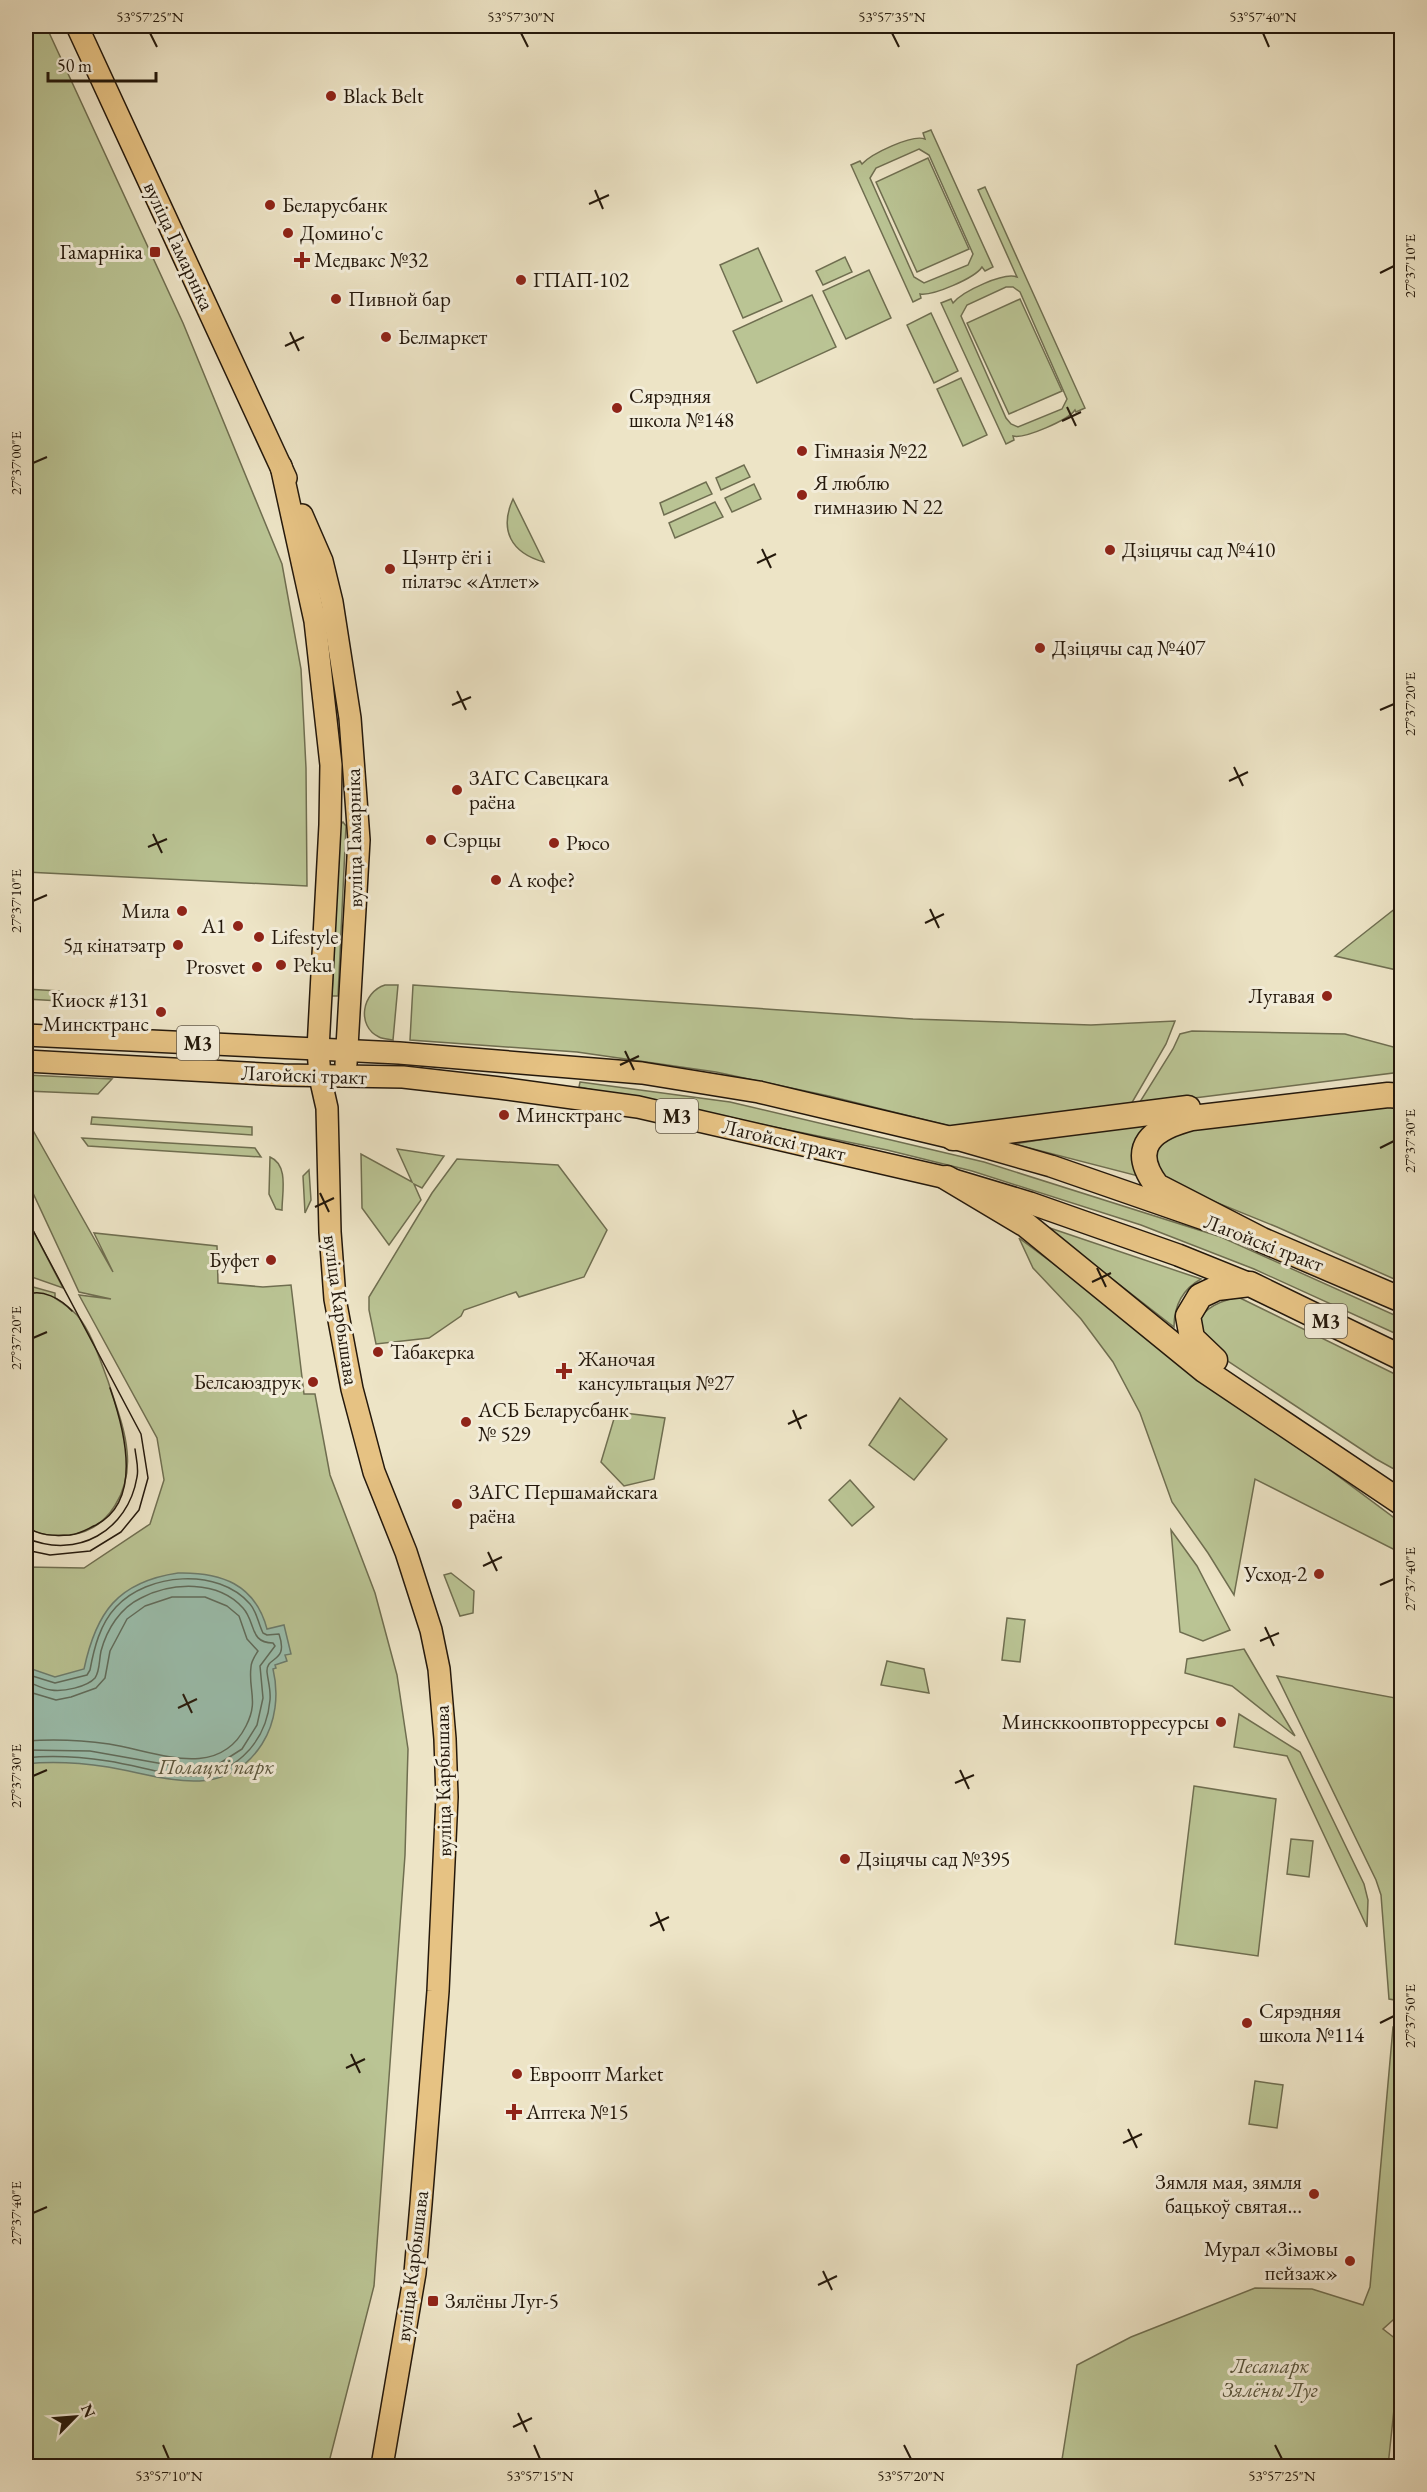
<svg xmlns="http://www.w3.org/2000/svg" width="1427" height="2492" viewBox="0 0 1427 2492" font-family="'EB Garamond',serif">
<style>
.green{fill:#bac494;stroke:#6f6e50;stroke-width:1.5;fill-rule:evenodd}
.water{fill:#9abfae;stroke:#6b7c6d;stroke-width:1.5}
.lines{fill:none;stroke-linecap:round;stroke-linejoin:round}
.shore{stroke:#5f6c5c;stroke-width:1.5}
.major-casing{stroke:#24180b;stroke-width:24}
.highway-casing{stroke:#24180b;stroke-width:27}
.major{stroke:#e6c283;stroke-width:21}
.highway{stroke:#e6c283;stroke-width:24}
.tram{stroke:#24180b;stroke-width:1.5}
.ticks{fill:none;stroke:#24180b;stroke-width:2}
.poi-dot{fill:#8f2418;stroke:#f3edda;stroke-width:2}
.labels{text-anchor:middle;stroke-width:6;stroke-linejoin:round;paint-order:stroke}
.shield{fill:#f3edda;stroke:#625849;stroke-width:1.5}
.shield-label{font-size:20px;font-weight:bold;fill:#24180b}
.poi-label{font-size:21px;fill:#24180b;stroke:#f3edda;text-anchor:start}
.street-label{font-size:21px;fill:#24180b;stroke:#f3edda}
.park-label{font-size:21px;font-style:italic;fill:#58543b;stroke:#f3edda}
.neatline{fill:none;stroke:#24180b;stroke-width:2}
.ticks-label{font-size:15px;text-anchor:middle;fill:#24180b}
</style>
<rect width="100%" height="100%" fill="#ede4c6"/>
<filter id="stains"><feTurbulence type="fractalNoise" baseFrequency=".00333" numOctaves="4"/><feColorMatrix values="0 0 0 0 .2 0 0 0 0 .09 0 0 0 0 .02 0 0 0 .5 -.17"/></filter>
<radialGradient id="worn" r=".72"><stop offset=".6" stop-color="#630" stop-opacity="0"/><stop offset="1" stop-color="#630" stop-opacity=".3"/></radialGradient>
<g class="green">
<path d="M26 26H46L183 323 282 564 301 669 306 768 307 886 26 872Z"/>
<path d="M931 130 993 267 985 271 982 267C975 278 933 296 920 294L921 298 913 302 851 165 860 161 862 164C871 154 912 134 925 139L923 133ZM919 149 929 155 973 254 968 265 924 283 914 277 870 178 876 168Z"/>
<path d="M928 158 969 249 917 272 876 182Z"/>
<path d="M985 187 1085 408 1076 412 1075 410C1068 420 1025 439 1013 436L1014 440 1006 444 941 303 951 299 953 303C963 291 1004 272 1017 277L978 190ZM1006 287H1013L1020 292 1067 399 1062 409 1018 427 1011 424 1006 418 961 316 967 305Z"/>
<path d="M758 248 782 301 743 318 720 265Z"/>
<path d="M845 257 852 272 823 285 816 271Z"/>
<path d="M869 270 891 318 846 339 823 291Z"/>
<path d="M812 295 836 347 757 383 733 331Z"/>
<path d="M1020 299 1062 391 1009 414 967 323Z"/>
<path d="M931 313 958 371 934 383 907 325Z"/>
<path d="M961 378 987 435 963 446 937 389Z"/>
<path d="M744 465 750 477 721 490 716 478Z"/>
<path d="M706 482 712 494 664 515 660 503Z"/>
<path d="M754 484 761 499 732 512 725 498Z"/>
<path d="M513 499 544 562C511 553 499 530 513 499Z"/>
<path d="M715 502 723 517 675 538 669 523Z"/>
<path d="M343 822 346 826 338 996H332L339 826Z"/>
<path d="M1401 904V971L1335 956Z"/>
<path d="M385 985H398L393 1040C388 1039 383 1039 379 1037 356 1026 362 992 385 985Z"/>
<path d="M413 985 913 1019 1091 1025 1175 1021 1166 1044 1130 1106 984 1127 950 1126 829 1096 716 1072 577 1052 410 1040Z"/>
<path d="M26 989 59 991 60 1001 26 999Z"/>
<path d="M1192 1031 1345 1034 1401 1049V1072L1138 1105 1173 1049 1180 1034Z"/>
<path d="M26 1075 112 1079 98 1094 26 1091Z"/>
<path d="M580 1082 730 1102 984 1162 1221 1237 1401 1318V1336L1254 1269 1141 1225 972 1171 887 1150 579 1087Z"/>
<path d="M1401 1104V1282L1277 1227 1166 1182C1157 1168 1155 1161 1159 1145L1190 1127Z"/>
<path d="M92 1117 252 1127V1135L91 1124Z"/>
<path d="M26 1118 113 1272 94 1233 217 1246 218 1283 263 1287 291 1285 304 1394H315L330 1475 375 1593 397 1675 408 1749 405 1855 374 2286 328 2466H26V1567L84 1568 150 1524 164 1480 157 1438 79 1295 111 1299 79 1292 26 1178Z"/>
<path d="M1150 1122C1134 1139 1128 1153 1138 1176L1014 1144Z"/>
<path d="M82 1138 255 1148 261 1157 88 1146Z"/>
<path d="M397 1149 444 1156 422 1188 414 1184 421 1200 389 1245 362 1208 361 1154 412 1182Z"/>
<path d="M270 1157C289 1165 282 1193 282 1210L276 1209 269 1194Z"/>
<path d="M457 1159 558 1165 607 1230 584 1277 519 1297 516 1292 464 1310 461 1316 429 1338 376 1344 369 1310V1297L432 1193Z"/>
<path d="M309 1170 311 1200 305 1213 303 1176Z"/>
<path d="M26 1217 63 1288 26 1275Z"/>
<path d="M1044 1226 1201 1279C1183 1289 1174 1305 1174 1327Z"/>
<path d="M1019 1238 1401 1523V1553L1255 1479 1234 1595 1208 1553 1172 1502 1140 1413 1113 1362 1081 1319 1033 1268Z"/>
<path d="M26 1285 55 1293V1298C63 1303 70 1308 77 1315 92 1333 100 1360 108 1381 115 1403 125 1428 127 1451 131 1489 110 1531 69 1535 53 1536 38 1536 26 1526Z"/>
<path d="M1238 1297 1401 1377V1473L1376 1459 1214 1352C1210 1347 1205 1342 1202 1337 1189 1312 1220 1301 1238 1297Z"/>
<path d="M900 1398 947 1439 914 1480 869 1445Z"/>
<path d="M616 1412 665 1418 654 1479 624 1486 601 1462Z"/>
<path d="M850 1480 874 1507 852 1526 829 1500Z"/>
<path d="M1171 1530 1197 1566 1230 1630 1203 1641 1180 1632Z"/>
<path d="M451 1573 474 1591 473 1613 460 1616 444 1575Z"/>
<path d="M1007 1618 1025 1620 1020 1662 1002 1660Z"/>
<path d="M1244 1649 1295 1736 1232 1686 1185 1673 1187 1659Z"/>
<path d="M887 1661 924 1669 929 1693 881 1685Z"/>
<path d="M1277 1676 1401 1699V2001L1389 1999 1381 1895 1376 1880Z"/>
<path d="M1239 1714 1300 1752 1364 1884 1368 1900 1367 1927 1287 1756 1234 1747Z"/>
<path d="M1194 1786 1276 1799 1258 1956 1175 1944Z"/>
<path d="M1291 1839 1313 1841 1309 1877 1287 1874Z"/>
<path d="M1393 2027 1402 2028V2312L1383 2329 1401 2343 1388 2466H1061L1077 2365 1131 2337 1255 2288 1312 2289 1363 2305 1370 2287Z"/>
<path d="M1255 2081 1283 2085 1277 2128 1249 2124Z"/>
</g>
<path class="water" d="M178 1573C221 1572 255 1584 267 1629L284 1625 291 1654 285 1655 287 1661 275 1665 276 1668 273 1669C279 1694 276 1722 262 1744 224 1803 163 1776 108 1767 81 1763 53 1761 26 1764V1667L55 1677 84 1669C96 1613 117 1582 178 1573Z"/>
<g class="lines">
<g class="shore">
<path d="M26 1674 55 1683 87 1675 90 1670C94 1648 100 1624 116 1607 147 1573 218 1567 250 1604 257 1612 258 1623 263 1633L267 1635 279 1634C289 1664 266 1655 267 1672 268 1681 271 1690 270 1700 266 1745 231 1779 185 1776 159 1773 134 1765 108 1761 81 1757 52 1755 26 1758"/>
<path d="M26 1681C34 1684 42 1689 51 1690 63 1692 87 1687 95 1678 100 1671 99 1660 101 1651 107 1629 120 1608 141 1598 172 1582 218 1580 243 1608 256 1622 249 1643 273 1643L275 1646 260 1666 263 1698 257 1725 242 1749 217 1765 186 1768 90 1751 26 1750"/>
<path d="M26 1691 56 1700 71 1697 96 1688 105 1678 110 1651 127 1619 145 1606 172 1597H205L227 1606 239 1616 247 1639 258 1651C255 1656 251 1661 251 1667 248 1690 259 1701 246 1726 218 1782 155 1751 109 1744 81 1740 53 1739 26 1741"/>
</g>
<g class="major-casing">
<g id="major">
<path d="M77 26 286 478"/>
<path d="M281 466 315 621 331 765 330 825 318 1049 320 1077 327 1108 330 1232 335 1299 352 1389 374 1472 406 1552 431 1630 439 1669 445 1739 447 1797 438 1991 421 2204 415 2273 382 2466"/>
<path d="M302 515 322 561 332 602 350 718 359 840 346 1064"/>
<path d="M26 1035 399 1053 642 1073 759 1092 953 1138 1051 1166 1204 1219"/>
<path d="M26 1061 283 1075 403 1077 500 1088 638 1107 947 1178 1030 1203 1178 1255 1250 1284"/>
</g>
</g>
<g class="highway-casing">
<g id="highway">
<path d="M1402 1096 1388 1095 1192 1118C1154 1128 1127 1146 1157 1186L1262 1240 1402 1300"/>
<path d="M953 1138 1188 1108"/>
<path d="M947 1178 1026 1225 1204 1370 1402 1503"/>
<path d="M1215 1360 1192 1338 1188 1316 1200 1296 1217 1288 1250 1284 1402 1358"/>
</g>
</g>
<use href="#major" class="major"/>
<use href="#highway" class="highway"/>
<g class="tram">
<path d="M26 1217 141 1434 148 1478 139 1510 121 1532 90 1551 50 1555 26 1550"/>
<path d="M26 1295C42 1288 61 1299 72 1311"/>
<path d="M26 1526C39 1536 54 1536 70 1535 80 1534 87 1529 96 1525 144 1500 124 1428 110 1388"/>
<path d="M26 1538C77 1560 128 1531 137 1477 139 1468 136 1458 135 1449"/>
</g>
</g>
<path class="ticks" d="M150 33 157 47M521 33 528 47M892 33 899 47M1263 33 1269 47M595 190 603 209M589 204 609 195M1380 273 1394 266M290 332 299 351M285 346 304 337M1067 407 1076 426M1062 421 1081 412M33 463 47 457M762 549 771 568M757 563 776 554M457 691 466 710M452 705 471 697M1380 710 1394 704M1234 767 1243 786M1229 781 1248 772M153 834 162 853M148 847 167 839M33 901 47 895M930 909 939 928M925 923 944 914M625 1051 634 1070M620 1065 639 1056M1380 1148 1394 1141M320 1193 329 1212M315 1207 334 1198M1097 1268 1106 1287M1092 1282 1111 1273M33 1338 47 1332M793 1410 801 1429M788 1424 807 1415M488 1552 497 1571M483 1566 502 1557M1380 1585 1394 1579M1265 1627 1274 1646M1260 1641 1279 1633M183 1694 192 1713M178 1708 197 1699M960 1770 969 1789M33 1776 47 1770M955 1783 974 1775M656 1912 664 1931M650 1926 669 1917M1380 2023 1394 2016M351 2054 360 2073M346 2068 365 2059M1128 2129 1137 2148M1123 2143 1142 2134M33 2213 47 2207M823 2271 832 2290M818 2285 837 2276M518 2413 527 2432M513 2427 532 2418M163 2445 169 2459M534 2445 540 2459M904 2445 911 2459M1275 2445 1282 2459"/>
<g class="poi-dot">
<circle cx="331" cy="96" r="6"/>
<circle cx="270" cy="205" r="6"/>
<circle cx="288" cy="233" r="6"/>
<rect x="149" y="246" width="12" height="12" rx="3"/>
<path d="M299 251h6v6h6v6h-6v6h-6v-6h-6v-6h6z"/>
<circle cx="521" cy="280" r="6"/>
<circle cx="336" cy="299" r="6"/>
<circle cx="386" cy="337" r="6"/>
<circle cx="617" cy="408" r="6"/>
<circle cx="802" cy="451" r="6"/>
<circle cx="802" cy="495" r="6"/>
<circle cx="1110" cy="550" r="6"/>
<circle cx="390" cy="569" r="6"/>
<circle cx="1040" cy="648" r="6"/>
<circle cx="457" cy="790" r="6"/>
<circle cx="431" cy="840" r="6"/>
<circle cx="554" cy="843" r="6"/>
<circle cx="496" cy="880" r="6"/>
<circle cx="182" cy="911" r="6"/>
<circle cx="238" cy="926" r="6"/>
<circle cx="259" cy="937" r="6"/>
<circle cx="178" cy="945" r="6"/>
<circle cx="281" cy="965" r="6"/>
<circle cx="257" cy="967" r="6"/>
<circle cx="1327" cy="996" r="6"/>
<circle cx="161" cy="1012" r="6"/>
<circle cx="504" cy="1115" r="6"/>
<circle cx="271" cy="1260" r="6"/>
<circle cx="378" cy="1352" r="6"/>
<path d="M561 1362h6v6h6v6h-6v6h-6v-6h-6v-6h6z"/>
<circle cx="313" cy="1382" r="6"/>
<circle cx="466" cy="1422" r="6"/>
<circle cx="457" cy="1504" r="6"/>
<circle cx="1319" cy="1574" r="6"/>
<circle cx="1221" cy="1722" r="6"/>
<circle cx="845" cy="1859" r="6"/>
<circle cx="1247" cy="2023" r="6"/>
<circle cx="517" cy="2074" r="6"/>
<path d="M511 2103h6v6h6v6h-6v6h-6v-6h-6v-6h6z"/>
<circle cx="1314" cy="2194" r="6"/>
<circle cx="1350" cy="2261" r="6"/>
<rect x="427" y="2295" width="12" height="12" rx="3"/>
</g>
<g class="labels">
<g class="shield">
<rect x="177" y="1026" width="42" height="34" rx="4.5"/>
<rect x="656" y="1099" width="42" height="34" rx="4.5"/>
<rect x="1305" y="1304" width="42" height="34" rx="4.5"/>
</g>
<g class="shield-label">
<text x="198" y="1050">М3</text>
<text x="677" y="1123">М3</text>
<text x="1326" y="1328">М3</text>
</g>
<g class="poi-label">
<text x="343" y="103">Black Belt</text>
<text x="282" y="212">Беларусбанк</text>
<text x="300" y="240">Домино'c</text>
<text x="143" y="259" text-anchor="end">Гамарніка</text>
<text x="314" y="267">Медвакс №32</text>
<text x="533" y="287">ГПАП-102</text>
<text x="348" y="306">Пивной бар</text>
<text x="398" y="344">Белмаркет</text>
<text x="629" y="403">Сярэдняя<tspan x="629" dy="24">школа №148</tspan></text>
<text x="814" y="458">Гімназія №22</text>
<text x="814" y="490">Я люблю<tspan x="814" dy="24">гимназию N 22</tspan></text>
<text x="1122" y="557">Дзіцячы сад №410</text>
<text x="402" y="564">Цэнтр ёгі і<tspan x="402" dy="24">пілатэс «Атлет»</tspan></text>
<text x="1052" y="655">Дзіцячы сад №407</text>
<text x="469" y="785">ЗАГС Савецкага<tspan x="469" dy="24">раёна</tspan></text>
<text x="443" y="847">Сэрцы</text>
<text x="566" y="850">Рюсо</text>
<text x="508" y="887">А кофе?</text>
<text x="170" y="918" text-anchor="end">Мила</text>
<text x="226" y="933" text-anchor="end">A1</text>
<text x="271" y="944">Lifestyle</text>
<text x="166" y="952" text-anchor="end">5д кінатэатр</text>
<text x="293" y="972">Peku</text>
<text x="245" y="974" text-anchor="end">Prosvet</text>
<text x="1315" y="1003" text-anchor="end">Лугавая</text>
<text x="149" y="1007" text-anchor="end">Киоск #131<tspan x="149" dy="24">Минсктранс</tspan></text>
<text x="516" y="1122">Минсктранс</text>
<text x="259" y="1267" text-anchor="end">Буфет</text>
<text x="390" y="1359">Табакерка</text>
<text x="578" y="1366">Жаночая<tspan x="578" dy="24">кансультацыя №27</tspan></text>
<text x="301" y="1389" text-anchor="end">Белсаюздрук</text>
<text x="478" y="1417">АСБ Беларусбанк<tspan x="478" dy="24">№ 529</tspan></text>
<text x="469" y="1499">ЗАГС Першамайскага<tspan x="469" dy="24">раёна</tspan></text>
<text x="1307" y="1581" text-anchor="end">Усход-2</text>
<text x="1209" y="1729" text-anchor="end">Минсккоопвторресурсы</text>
<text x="857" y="1866">Дзіцячы сад №395</text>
<text x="1259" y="2018">Сярэдняя<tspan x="1259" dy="24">школа №114</tspan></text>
<text x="529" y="2081">Евроопт Market</text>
<text x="526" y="2119">Аптека №15</text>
<text x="1302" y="2189" text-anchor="end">Зямля мая, зямля<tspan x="1302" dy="24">бацькоў святая...</tspan></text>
<text x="1338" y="2256" text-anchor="end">Мурал «Зімовы<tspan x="1338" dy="24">пейзаж»</tspan></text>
<text x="445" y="2308">Зялёны Луг-5</text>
</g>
<g class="street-label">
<text transform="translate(179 246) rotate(65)" y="7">вуліца Гамарніка</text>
<text transform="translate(354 838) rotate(-91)" y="7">вуліца Гамарніка</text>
<text transform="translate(304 1075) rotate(2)" y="7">Лагойскі тракт</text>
<text transform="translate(784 1140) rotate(13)" y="7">Лагойскі тракт</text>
<text transform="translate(1264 1243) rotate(21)" y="7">Лагойскі тракт</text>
<text transform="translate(341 1310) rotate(82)" y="7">вуліца Карбышава</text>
<text transform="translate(443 1781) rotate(-91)" y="7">вуліца Карбышава</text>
<text transform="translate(412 2266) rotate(-83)" y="7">вуліца Карбышава</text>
</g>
<g class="park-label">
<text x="216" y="1774">Полацкі парк</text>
<text x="1270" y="2373">Лесапарк<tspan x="1270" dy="24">Зялёны Луг</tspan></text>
</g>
</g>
<rect width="1427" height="2492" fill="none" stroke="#ede4c6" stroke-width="66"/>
<g transform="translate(75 2417) rotate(65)" stroke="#f3edda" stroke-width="4.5" paint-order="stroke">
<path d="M0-4.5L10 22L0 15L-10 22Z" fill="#24180b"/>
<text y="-9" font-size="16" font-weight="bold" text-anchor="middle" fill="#24180b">N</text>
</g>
<path d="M48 72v9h108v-9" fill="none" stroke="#24180b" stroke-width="3"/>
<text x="57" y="72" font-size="18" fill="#24180b" stroke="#f3edda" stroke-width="4.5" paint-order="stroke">50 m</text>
<rect x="33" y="33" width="1361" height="2426" class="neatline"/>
<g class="ticks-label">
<text x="150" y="22">53°57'25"N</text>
<text x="521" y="22">53°57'30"N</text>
<text x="892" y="22">53°57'35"N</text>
<text x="1263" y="22">53°57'40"N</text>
<text transform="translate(1410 266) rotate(-90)" y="5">27°37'10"E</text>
<text transform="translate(16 463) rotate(-90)" y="5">27°37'00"E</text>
<text transform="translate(1410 704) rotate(-90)" y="5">27°37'20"E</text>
<text transform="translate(16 901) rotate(-90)" y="5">27°37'10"E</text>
<text transform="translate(1410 1141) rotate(-90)" y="5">27°37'30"E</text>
<text transform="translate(16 1338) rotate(-90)" y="5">27°37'20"E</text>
<text transform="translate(1410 1579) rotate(-90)" y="5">27°37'40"E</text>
<text transform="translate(16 1776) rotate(-90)" y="5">27°37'30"E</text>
<text transform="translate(1410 2016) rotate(-90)" y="5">27°37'50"E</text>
<text transform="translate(16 2213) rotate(-90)" y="5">27°37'40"E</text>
<text x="169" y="2481">53°57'10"N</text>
<text x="540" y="2481">53°57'15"N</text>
<text x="911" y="2481">53°57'20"N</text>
<text x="1282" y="2481">53°57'25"N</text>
</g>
<rect width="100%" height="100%" filter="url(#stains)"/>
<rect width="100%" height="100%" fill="url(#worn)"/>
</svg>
